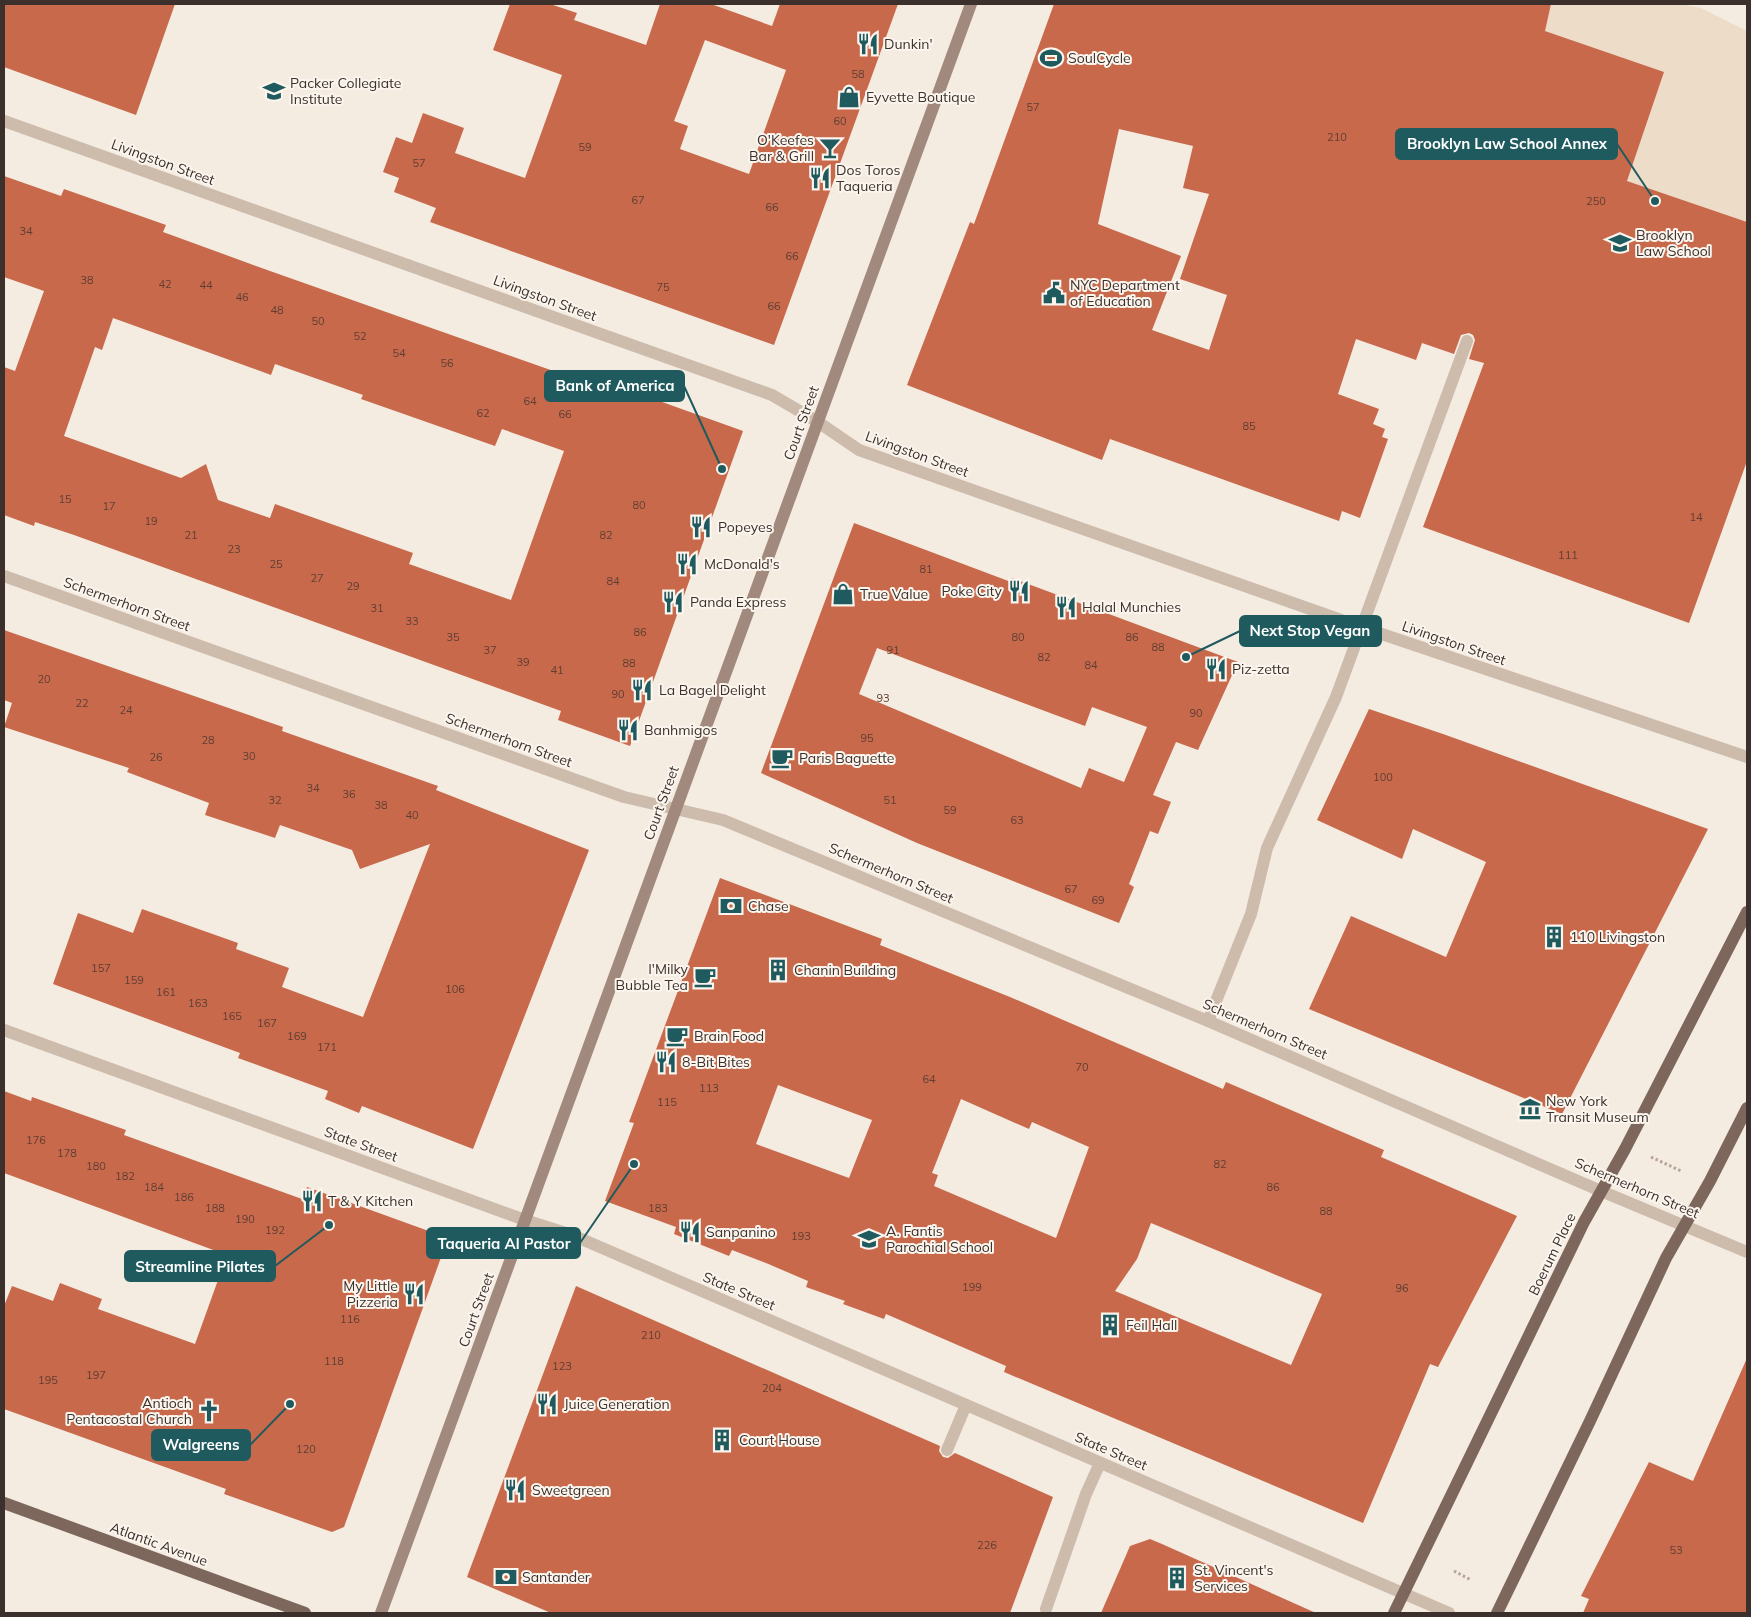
<svg xmlns="http://www.w3.org/2000/svg" width="1751" height="1617" viewBox="0 0 1751 1617" font-family="Mulish,sans-serif">
<style>
.plaza{fill:#ecdcc8}
.building{fill:#c8694b;fill-rule:evenodd}
.lines{fill:none;stroke-linecap:round;stroke-linejoin:round}
.path{stroke:#b9a596;stroke-width:3;stroke-dasharray:2.5 2.5;stroke-linecap:butt}
.service{stroke:#cdbbac;stroke-width:12}
.minor{stroke:#cdbbac;stroke-width:12}
.secondary{stroke:#a18a7d;stroke-width:12}
.primary{stroke:#7d675c;stroke-width:12}
.labels{text-anchor:middle;stroke-width:4;stroke-linejoin:round;paint-order:stroke}
.number-label{font-size:11px;fill:#5e3e33}
.poi-label{font-size:14px;fill:#3b302b;stroke:#fbf5ee;text-anchor:start}
.street-label{font-size:14px;fill:#3b302b;stroke:#fbf5ee}
.leader{fill:none;stroke:#1f5a5e;stroke-width:2}
.callout-dot{fill:#1f5a5e;stroke:#fbf5ee;stroke-width:2}
.callout{fill:#1f5a5e;stroke:#1f5a5e;stroke-width:2}
.callout-label{font-size:15px;text-anchor:middle;font-weight:bold;fill:#fff}
</style>
<rect width="100%" height="100%" fill="#f4ebe1"/>
<path class="plaza" d="M1551 4H1680L1701 8 1747 31V222L1627 181 1664 72 1545 31Z"/>
<g class="building">
<path d="M4 4H175L136 115 4 67Z"/>
<path d="M510 4H550L577 13 574 20 646 45 660 4H711L772 26 780 4H898L774 345 430 222 436 208 394 192 399 178 383 172 396 137 412 143 423 113 464 128 455 153 525 178 562 75 493 50ZM705 40 786 70 749 174 680 149 688 126 674 121Z"/>
<path d="M1054 4H1551L1545 31 1664 72 1627 181 1747 222V461L1689 623 1423 527 1484 363 1469 359 1475 340 1473 335 1469 333 1461 335 1454 354 1422 343 1416 360 1356 339 1338 394 1379 409 1373 424 1385 429 1382 437 1388 439 1360 518 1342 511 1339 521 1110 439 1102 460 907 385 970 222 974 224ZM1119 129 1193 146 1183 188 1209 194 1180 279 1227 295 1209 350 1152 330 1181 256 1098 224Z"/>
<path d="M4 176 61 196 64 189 166 225 163 232 270 271 596 386 598 379 743 431 630 746 558 720 561 711 74 535 35 522 34 526 4 515V367L15 371 44 291 4 277ZM113 318 271 375 275 364 363 395 361 399 495 446 502 429 564 451 511 600 409 564 413 553 275 504 270 518 218 500 206 464 181 478 64 436 95 347 102 350Z"/>
<path d="M854 523 1011 582 1012 578 1238 662 1198 750 1176 742 1153 795 1171 802 1158 834 1150 831 1129 884 1134 887 1119 923 917 843 761 773ZM877 648 1085 726 1092 707 1147 727 1124 782 1089 768 1081 788 859 694Z"/>
<path d="M4 630 283 727 282 731 438 786 436 790 589 850 473 1149 362 1106 359 1113 325 1099 328 1091 238 1058 240 1053 53 984 78 913 133 933 142 909 238 943 236 949 289 968 282 987 363 1017 430 844 360 869 352 850 280 825 275 838 205 815 209 803 127 772 129 768 4 727 12 703 4 700Z"/>
<path d="M1369 709 1443 734 1708 829 1562 1114 1309 1009 1351 916 1446 957 1486 862 1413 829 1402 859 1317 820Z"/>
<path d="M720 878 882 939 880 945 1010 997 1223 1089 1226 1082 1384 1150 1381 1157 1517 1216 1438 1367 1430 1364 1363 1523 1004 1372 1006 1366 886 1314 884 1319 843 1304 845 1301 806 1287 808 1281 766 1263 732 1250 729 1256 674 1234 676 1227 605 1201 634 1123 629 1122ZM778 1085 872 1120 849 1178 756 1144ZM961 1099 1029 1129 1032 1122 1089 1147 1056 1238 934 1186 938 1175 932 1173ZM1151 1223 1322 1294 1291 1365 1115 1291 1137 1259Z"/>
<path d="M4 1091 31 1101 32 1097 126 1130 124 1135 302 1199 307 1187 448 1238 344 1527 332 1532 224 1494 226 1489 4 1409V1306L12 1286 53 1301 60 1283 102 1299 98 1309 195 1344 227 1255 4 1173Z"/>
<path d="M576 1286 940 1446 939 1451 943 1457 948 1458 955 1453 1053 1497 1010 1613H551L467 1577Z"/>
<path d="M1747 1358V1613H1583L1589 1599 1581 1596 1649 1462 1693 1481Z"/>
<path d="M1150 1539 1162 1544 1316 1613H1101L1130 1546Z"/>
</g>
<g class="lines">
<g class="path">
<path d="M1651 1157 1681 1171"/>
<path d="M1454 1571 1471 1580"/>
</g>
<g class="service">
<path d="M1208 1021 1251 914 1267 848 1336 697 1467 341"/>
<path d="M947 1450 966 1405"/>
<path d="M1046 1609 1086 1494 1100 1463"/>
</g>
<g class="minor">
<path d="M4 121 772 395 818 422 859 450 1361 627 1747 757"/>
<path d="M4 576 624 797 723 820 1208 1021 1601 1191 1747 1252"/>
<path d="M4 1030 525 1220 572 1235 1449 1613"/>
</g>
<path class="secondary" d="M381 1613 971 4"/>
<g class="primary">
<path d="M4 1503 305 1613"/>
<path d="M1394 1613 1584 1222 1625 1149 1747 912"/>
<path d="M1497 1613 1590 1421 1666 1258 1710 1181 1747 1108"/>
</g>
</g>
<defs>
<g id="restaurant-bare" transform="scale(1.725)"><path d="M-5-6h1v4h1v-4h1v4h1v-4h1v5L-1.5 .5V6h-2V.5L-5-1ZM5-6V6H3V1.5H1.5Q1.5-4 5-6Z" fill="#1f5a5e" stroke="#fbf5ee" stroke-width="2.5" paint-order="stroke"/></g>
<g id="stadium-bare" transform="scale(1.725)"><path d="M0-5a6.5 5 0 1 0 0 10a6.5 5 0 1 0 0-10ZM-3.5-1.8h7v3.6h-7Z" fill="#1f5a5e" stroke="#fbf5ee" stroke-width="2.5" paint-order="stroke"/></g>
<g id="school-bare" transform="scale(1.725)"><path d="M0-5L7-2L0 1L-7-2ZM-4 1L0 2.5L4 1V4Q0 6-4 4Z" fill="#1f5a5e" stroke="#fbf5ee" stroke-width="2.5" paint-order="stroke"/></g>
<g id="shop-bare" transform="scale(1.725)"><path d="M-5-2.5h2.3a2.7 3.5 0 0 1 5.4 0H5L5.5 6h-11ZM-1.5-2.5h3a1.5 2.3 0 0 0-3 0Z" fill="#1f5a5e" stroke="#fbf5ee" stroke-width="2.5" paint-order="stroke"/></g>
<g id="bar-bare" transform="scale(1.725)"><path d="M-6-5H6L.8 .8V4.5H3.5V6h-7V4.5H-.8V.8Z" fill="#1f5a5e" stroke="#fbf5ee" stroke-width="2.5" paint-order="stroke"/></g>
<g id="university-bare" transform="scale(1.725)"><path d="M0-5L7-2L0 1L-7-2ZM-4 1L0 2.5L4 1V4Q0 6-4 4Z" fill="#1f5a5e" stroke="#fbf5ee" stroke-width="2.5" paint-order="stroke"/></g>
<g id="civic-bare" transform="scale(1.725)"><path d="M-.6-6.5H3V-4.5H.6V-3L4-1V1h2V6H-6V1h2V-1L-.6-3ZM-1.2 2.5V6h2.4V2.5Z" fill="#1f5a5e" stroke="#fbf5ee" stroke-width="2.5" paint-order="stroke"/></g>
<g id="cafe-bare" transform="scale(1.725)"><path d="M-5.5-4.5H6V0H3Q3 3.5 0 3.5H-2.5Q-5.5 3.5-5.5 0ZM3-3.2v2h1.7v-2ZM-6 4.5H4V6H-6Z" fill="#1f5a5e" stroke="#fbf5ee" stroke-width="2.5" paint-order="stroke"/></g>
<g id="bank-bare" transform="scale(1.725)"><path d="M-6-4H6V4H-6ZM0-2.3a2.3 2.3 0 1 0 0 4.6a2.3 2.3 0 1 0 0-4.6Z" fill="#1f5a5e" stroke="#fbf5ee" stroke-width="2.5" paint-order="stroke"/></g>
<g id="building-bare" transform="scale(1.725)"><path d="M-4-6H4V6H1V3H-1V6H-4ZM-2.5-4.3h1.7v1.8h-1.7ZM.8-4.3h1.7v1.8H.8ZM-2.5-1h1.7V.8h-1.7ZM.8-1h1.7V.8H.8Z" fill="#1f5a5e" stroke="#fbf5ee" stroke-width="2.5" paint-order="stroke"/></g>
<g id="museum-bare" transform="scale(1.725)"><path d="M0-6L6-3V-2H-6V-3ZM-5-1h2V3h-2ZM-1-1h2V3h-2ZM3-1h2V3H3ZM-6 4H6V6H-6Z" fill="#1f5a5e" stroke="#fbf5ee" stroke-width="2.5" paint-order="stroke"/></g>
<g id="church-bare" transform="scale(1.725)"><path d="M-1.2-6h2.4v3.5h3.3v2.4h-3.3V6h-2.4V-.1h-3.3v-2.4h3.3Z" fill="#1f5a5e" stroke="#fbf5ee" stroke-width="2.5" paint-order="stroke"/></g>
</defs>
<g fill-rule="evenodd">
<use href="#restaurant-bare" x="868" y="44"/>
<use href="#stadium-bare" x="1051" y="58"/>
<use href="#school-bare" x="274" y="91"/>
<use href="#shop-bare" x="849" y="97"/>
<use href="#bar-bare" x="830" y="148"/>
<use href="#restaurant-bare" x="820" y="178"/>
<use href="#university-bare" x="1620" y="243"/>
<use href="#civic-bare" x="1054" y="293"/>
<use href="#restaurant-bare" x="701" y="527"/>
<use href="#restaurant-bare" x="687" y="564"/>
<use href="#restaurant-bare" x="1019" y="591"/>
<use href="#shop-bare" x="843" y="594"/>
<use href="#restaurant-bare" x="673" y="602"/>
<use href="#restaurant-bare" x="1066" y="607"/>
<use href="#restaurant-bare" x="1216" y="669"/>
<use href="#restaurant-bare" x="642" y="690"/>
<use href="#restaurant-bare" x="628" y="730"/>
<use href="#cafe-bare" x="782" y="758"/>
<use href="#bank-bare" x="731" y="906"/>
<use href="#building-bare" x="1554" y="937"/>
<use href="#building-bare" x="778" y="970"/>
<use href="#cafe-bare" x="705" y="977"/>
<use href="#cafe-bare" x="677" y="1036"/>
<use href="#restaurant-bare" x="666" y="1062"/>
<use href="#museum-bare" x="1530" y="1109"/>
<use href="#restaurant-bare" x="312" y="1201"/>
<use href="#restaurant-bare" x="690" y="1232"/>
<use href="#school-bare" x="869" y="1239"/>
<use href="#restaurant-bare" x="414" y="1294"/>
<use href="#building-bare" x="1110" y="1325"/>
<use href="#restaurant-bare" x="547" y="1404"/>
<use href="#church-bare" x="209" y="1411"/>
<use href="#building-bare" x="722" y="1440"/>
<use href="#restaurant-bare" x="515" y="1490"/>
<use href="#bank-bare" x="506" y="1577"/>
<use href="#building-bare" x="1177" y="1578"/>
</g>
<g class="labels">
<g class="number-label">
<text x="858" y="78">58</text>
<text x="1033" y="111">57</text>
<text x="840" y="125">60</text>
<text x="1337" y="141">210</text>
<text x="585" y="151">59</text>
<text x="419" y="167">57</text>
<text x="638" y="204">67</text>
<text x="1596" y="205">250</text>
<text x="772" y="211">66</text>
<text x="26" y="235">34</text>
<text x="792" y="260">66</text>
<text x="87" y="284">38</text>
<text x="165" y="288">42</text>
<text x="206" y="289">44</text>
<text x="663" y="291">75</text>
<text x="242" y="301">46</text>
<text x="774" y="310">66</text>
<text x="277" y="314">48</text>
<text x="318" y="325">50</text>
<text x="360" y="340">52</text>
<text x="399" y="357">54</text>
<text x="447" y="367">56</text>
<text x="530" y="405">64</text>
<text x="483" y="417">62</text>
<text x="565" y="418">66</text>
<text x="1249" y="430">85</text>
<text x="65" y="503">15</text>
<text x="639" y="509">80</text>
<text x="109" y="510">17</text>
<text x="1696" y="521">14</text>
<text x="151" y="525">19</text>
<text x="191" y="539">21</text>
<text x="606" y="539">82</text>
<text x="234" y="553">23</text>
<text x="1568" y="559">111</text>
<text x="276" y="568">25</text>
<text x="926" y="573">81</text>
<text x="317" y="582">27</text>
<text x="613" y="585">84</text>
<text x="353" y="590">29</text>
<text x="377" y="612">31</text>
<text x="412" y="625">33</text>
<text x="640" y="636">86</text>
<text x="453" y="641">35</text>
<text x="1018" y="641">80</text>
<text x="1132" y="641">86</text>
<text x="1158" y="651">88</text>
<text x="490" y="654">37</text>
<text x="893" y="654">91</text>
<text x="1044" y="661">82</text>
<text x="523" y="666">39</text>
<text x="629" y="667">88</text>
<text x="1091" y="669">84</text>
<text x="557" y="674">41</text>
<text x="44" y="683">20</text>
<text x="618" y="698">90</text>
<text x="883" y="702">93</text>
<text x="82" y="707">22</text>
<text x="126" y="714">24</text>
<text x="1196" y="717">90</text>
<text x="867" y="742">95</text>
<text x="208" y="744">28</text>
<text x="249" y="760">30</text>
<text x="156" y="761">26</text>
<text x="1383" y="781">100</text>
<text x="313" y="792">34</text>
<text x="349" y="798">36</text>
<text x="275" y="804">32</text>
<text x="890" y="804">51</text>
<text x="381" y="809">38</text>
<text x="950" y="814">59</text>
<text x="412" y="819">40</text>
<text x="1017" y="824">63</text>
<text x="1071" y="893">67</text>
<text x="1098" y="904">69</text>
<text x="101" y="972">157</text>
<text x="134" y="984">159</text>
<text x="455" y="993">106</text>
<text x="166" y="996">161</text>
<text x="198" y="1007">163</text>
<text x="232" y="1020">165</text>
<text x="267" y="1027">167</text>
<text x="297" y="1040">169</text>
<text x="327" y="1051">171</text>
<text x="1082" y="1071">70</text>
<text x="929" y="1083">64</text>
<text x="709" y="1092">113</text>
<text x="667" y="1106">115</text>
<text x="36" y="1144">176</text>
<text x="67" y="1157">178</text>
<text x="1220" y="1168">82</text>
<text x="96" y="1170">180</text>
<text x="125" y="1180">182</text>
<text x="154" y="1191">184</text>
<text x="1273" y="1191">86</text>
<text x="184" y="1201">186</text>
<text x="215" y="1212">188</text>
<text x="658" y="1212">183</text>
<text x="1326" y="1215">88</text>
<text x="245" y="1223">190</text>
<text x="275" y="1234">192</text>
<text x="801" y="1240">193</text>
<text x="972" y="1291">199</text>
<text x="1402" y="1292">96</text>
<text x="350" y="1323">116</text>
<text x="651" y="1339">210</text>
<text x="334" y="1365">118</text>
<text x="562" y="1370">123</text>
<text x="96" y="1379">197</text>
<text x="48" y="1384">195</text>
<text x="772" y="1392">204</text>
<text x="306" y="1453">120</text>
<text x="987" y="1549">226</text>
<text x="1676" y="1554">53</text>
</g>
<g class="poi-label">
<text x="884" y="49">Dunkin'</text>
<text x="1068" y="63">SoulCycle</text>
<text x="290" y="88">Packer Collegiate<tspan x="290" dy="16">Institute</tspan></text>
<text x="866" y="102">Eyvette Boutique</text>
<text x="814" y="145" text-anchor="end">O'Keefes<tspan x="814" dy="16">Bar &amp; Grill</tspan></text>
<text x="836" y="175">Dos Toros<tspan x="836" dy="16">Taqueria</tspan></text>
<text x="1636" y="240">Brooklyn<tspan x="1636" dy="16">Law School</tspan></text>
<text x="1070" y="290">NYC Department<tspan x="1070" dy="16">of Education</tspan></text>
<text x="718" y="532">Popeyes</text>
<text x="704" y="569">McDonald's</text>
<text x="1002" y="596" text-anchor="end">Poke City</text>
<text x="860" y="599">True Value</text>
<text x="690" y="607">Panda Express</text>
<text x="1082" y="612">Halal Munchies</text>
<text x="1232" y="674">Piz-zetta</text>
<text x="659" y="695">La Bagel Delight</text>
<text x="644" y="735">Banhmigos</text>
<text x="799" y="763">Paris Baguette</text>
<text x="748" y="911">Chase</text>
<text x="1570" y="942">110 Livingston</text>
<text x="688" y="974" text-anchor="end">I'Milky<tspan x="688" dy="16">Bubble Tea</tspan></text>
<text x="794" y="975">Chanin Building</text>
<text x="694" y="1041">Brain Food</text>
<text x="682" y="1067">8-Bit Bites</text>
<text x="1546" y="1106">New York<tspan x="1546" dy="16">Transit Museum</tspan></text>
<text x="328" y="1206">T &amp; Y Kitchen</text>
<text x="886" y="1236">A. Fantis<tspan x="886" dy="16">Parochial School</tspan></text>
<text x="706" y="1237">Sanpanino</text>
<text x="398" y="1291" text-anchor="end">My Little<tspan x="398" dy="16">Pizzeria</tspan></text>
<text x="1126" y="1330">Feil Hall</text>
<text x="192" y="1408" text-anchor="end">Antioch<tspan x="192" dy="16">Pentacostal Church</tspan></text>
<text x="564" y="1409">Juice Generation</text>
<text x="739" y="1445">Court House</text>
<text x="532" y="1495">Sweetgreen</text>
<text x="1194" y="1575">St. Vincent's<tspan x="1194" dy="16">Services</tspan></text>
<text x="522" y="1582">Santander</text>
</g>
<g class="street-label">
<text transform="translate(163 162) rotate(20)" y="5">Livingston Street</text>
<text transform="translate(545 298) rotate(20)" y="5">Livingston Street</text>
<text transform="translate(801 423) rotate(-70)" y="5">Court Street</text>
<text transform="translate(917 454) rotate(20)" y="5">Livingston Street</text>
<text transform="translate(127 604) rotate(20)" y="5">Schermerhorn Street</text>
<text transform="translate(1454 643) rotate(19)" y="5">Livingston Street</text>
<text transform="translate(509 740) rotate(20)" y="5">Schermerhorn Street</text>
<text transform="translate(661 803) rotate(-70)" y="5">Court Street</text>
<text transform="translate(891 873) rotate(23)" y="5">Schermerhorn Street</text>
<text transform="translate(1265 1029) rotate(23)" y="5">Schermerhorn Street</text>
<text transform="translate(361 1144) rotate(20)" y="5">State Street</text>
<text transform="translate(1637 1188) rotate(23)" y="5">Schermerhorn Street</text>
<text transform="translate(1552 1254) rotate(-64)" y="5">Boerum Place</text>
<text transform="translate(739 1291) rotate(23)" y="5">State Street</text>
<text transform="translate(476 1310) rotate(-70)" y="5">Court Street</text>
<text transform="translate(1111 1451) rotate(23)" y="5">State Street</text>
<text transform="translate(159 1544) rotate(20)" y="5">Atlantic Avenue</text>
</g>
</g>
<path class="leader" d="M1655 201L1617 144M722 469L684 386M1186 657L1240 631M634 1164L580 1243M329 1225L275 1266M290 1404L250 1445"/>
<g class="callout-dot">
<circle cx="1655" cy="201" r="5"/>
<circle cx="722" cy="469" r="5"/>
<circle cx="1186" cy="657" r="5"/>
<circle cx="634" cy="1164" r="5"/>
<circle cx="329" cy="1225" r="5"/>
<circle cx="290" cy="1404" r="5"/>
</g>
<g class="callout">
<rect x="1396" y="129" width="221" height="30" rx="5"/>
<rect x="545" y="371" width="139" height="30" rx="5"/>
<rect x="1240" y="616" width="141" height="30" rx="5"/>
<rect x="427" y="1228" width="153" height="30" rx="5"/>
<rect x="125" y="1251" width="150" height="30" rx="5"/>
<rect x="152" y="1430" width="98" height="30" rx="5"/>
</g>
<g class="callout-label">
<text x="1507" y="149">Brooklyn Law School Annex</text>
<text x="615" y="391">Bank of America</text>
<text x="1310" y="636">Next Stop Vegan</text>
<text x="504" y="1249">Taqueria Al Pastor</text>
<text x="200" y="1272">Streamline Pilates</text>
<text x="201" y="1450">Walgreens</text>
</g>
<rect width="1751" height="1617" fill="none" stroke="#3b302b" stroke-width="10"/>
</svg>
